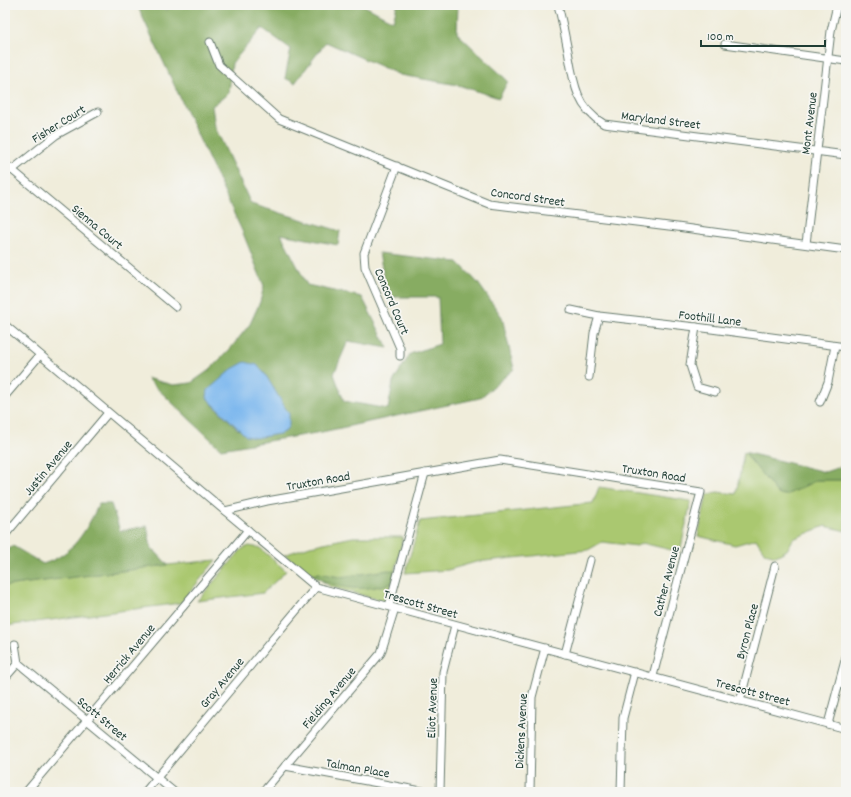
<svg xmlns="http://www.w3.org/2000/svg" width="851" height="797" viewBox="0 0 851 797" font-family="Dekko,sans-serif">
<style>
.green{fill:#aac870;stroke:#648252}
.forest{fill:#87ac62;stroke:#53744b;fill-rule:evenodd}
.water{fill:#7bb7ee;stroke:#4d7a91}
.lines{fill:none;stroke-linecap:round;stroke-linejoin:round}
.street-casing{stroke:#687b6e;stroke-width:9}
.street{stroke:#fff;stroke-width:7}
.labels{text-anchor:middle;stroke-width:3.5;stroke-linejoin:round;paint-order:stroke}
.street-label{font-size:13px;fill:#1f3d34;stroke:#f6f6f2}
</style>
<rect width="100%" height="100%" fill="#f6f6f2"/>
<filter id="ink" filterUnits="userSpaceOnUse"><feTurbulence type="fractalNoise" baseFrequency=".025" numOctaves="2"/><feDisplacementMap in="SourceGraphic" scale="8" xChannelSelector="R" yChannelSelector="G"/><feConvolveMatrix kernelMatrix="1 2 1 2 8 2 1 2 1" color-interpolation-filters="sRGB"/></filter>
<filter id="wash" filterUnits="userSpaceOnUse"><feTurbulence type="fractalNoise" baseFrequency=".012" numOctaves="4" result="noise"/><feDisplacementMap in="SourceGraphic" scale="16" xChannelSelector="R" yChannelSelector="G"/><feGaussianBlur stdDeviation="0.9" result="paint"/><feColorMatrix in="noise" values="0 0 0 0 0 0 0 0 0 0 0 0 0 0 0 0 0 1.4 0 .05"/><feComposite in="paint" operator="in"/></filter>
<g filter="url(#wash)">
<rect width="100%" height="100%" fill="#f0eddb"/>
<g class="green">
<path d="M744 452 778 494 786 495 817 480H846V531L825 526 793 539 787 550 776 556 765 553 756 539 735 545 698 536 707 495 717 492 736 494Z"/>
<path d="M599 487 691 501 680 552 642 543 637 546 602 542 588 550 476 562 448 570 405 573 420 521 593 503Z"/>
<path d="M353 537H403L388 602 331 587 284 555 310 546Z"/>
<path d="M249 546 260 548 286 571 263 593 197 601 242 549Z"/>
<path d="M216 560 181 603 5 626V586L168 565Z"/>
</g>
<g class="forest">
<path d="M137 5H152L167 10 169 5H363L393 21 397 5H458L457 33 508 81 499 98 458 85 400 75 326 42 295 83 285 78 291 49 262 28 232 63 229 93 212 106 215 127 251 204 340 231 338 245 281 234 307 285 362 297 388 348 348 341 334 374 344 401 388 409 393 382 410 354 440 344 438 297H388L379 253 458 262 478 283 502 317 514 369 480 398 322 432 221 449 146 378 173 385 191 383 208 371 230 349 250 324 260 302 264 286 243 233ZM257 365 265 374 274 391 238 430C231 420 208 404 207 395Z"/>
<path d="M744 452 825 472 846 465V480H817L786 495 778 494Z"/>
<path d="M99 504H111L120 531 147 526 151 547 168 565 5 586V552L13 546 43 564C74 554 85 532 99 504Z"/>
<path d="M388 570 395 571 392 583C365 592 337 590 312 575L319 573 340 577Z"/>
</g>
<path class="water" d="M245 362 257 365 265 374 289 414V425L286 431 279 434 255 438 246 436 207 398 208 390 232 369Z"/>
</g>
<g filter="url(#ink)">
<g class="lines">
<g class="street-casing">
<g id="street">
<path d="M558 5C562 20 565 36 568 51 573 80 576 108 604 124L846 155"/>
<path d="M210 42 219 65 279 119 489 204 677 227 846 250"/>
<path d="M725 44 846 61"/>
<path d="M5 164 176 307"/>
<path d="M397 166 364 253 365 267 400 348V356"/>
<path d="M12 170 56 135 98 112"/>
<path d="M806 244 831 31 837 5"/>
<path d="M571 310 599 316 696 327 846 347"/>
<path d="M5 325 225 511 267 501 500 460 701 492 653 676"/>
<path d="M696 327 690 365 697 387 715 392"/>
<path d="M589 377 594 333 599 316"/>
<path d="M5 396 40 355"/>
<path d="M820 402 828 382 835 346"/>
<path d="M225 511 316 587 846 729"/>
<path d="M5 535 108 413"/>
<path d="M389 606 425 473"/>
<path d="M15 644 18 663"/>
<path d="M565 654 590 560"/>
<path d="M18 663 174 792"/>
<path d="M5 678 18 663"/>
<path d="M740 701 775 566"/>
<path d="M828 724 846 657"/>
<path d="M285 766 427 792"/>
<path d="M26 792 248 530"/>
<path d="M145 792 316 587"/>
<path d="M263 792 381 653 395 608"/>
<path d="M440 792 443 672 455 625"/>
<path d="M530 792 532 697 545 648"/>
<path d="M621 792 623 718 635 672"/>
</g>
</g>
<use href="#street" class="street"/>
</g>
</g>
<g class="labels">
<g class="street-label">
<text transform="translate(661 119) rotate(7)" y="5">Maryland Street</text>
<text transform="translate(58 123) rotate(-32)" y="5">Fisher Court</text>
<text transform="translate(808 123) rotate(-83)" y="5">Mont Avenue</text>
<text transform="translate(528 196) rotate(8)" y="5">Concord Street</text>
<text transform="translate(98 226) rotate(40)" y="5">Sienna Court</text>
<text transform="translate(393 301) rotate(67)" y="5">Concord Court</text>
<text transform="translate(710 317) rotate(7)" y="5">Foothill Lane</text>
<text transform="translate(47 467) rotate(-50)" y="5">Justin Avenue</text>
<text transform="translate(654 472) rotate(9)" y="5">Truxton Road</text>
<text transform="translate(318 480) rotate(-10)" y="5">Truxton Road</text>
<text transform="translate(665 581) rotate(-75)" y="5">Cather Avenue</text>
<text transform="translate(421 603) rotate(16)" y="5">Trescott Street</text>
<text transform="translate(746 631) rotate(-75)" y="5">Byron Place</text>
<text transform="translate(128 653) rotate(-50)" y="5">Herrick Avenue</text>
<text transform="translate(221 682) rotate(-50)" y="5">Gray Avenue</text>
<text transform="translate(753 691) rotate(15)" y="5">Trescott Street</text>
<text transform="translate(328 697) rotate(-50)" y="5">Fielding Avenue</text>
<text transform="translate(431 708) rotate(-88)" y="5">Eliot Avenue</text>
<text transform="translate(103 718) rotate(40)" y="5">Scott Street</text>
<text transform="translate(520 731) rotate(-87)" y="5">Dickens Avenue</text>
<text transform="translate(358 767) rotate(10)" y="5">Talman Place</text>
</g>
</g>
<rect width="851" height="797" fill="none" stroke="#f6f6f2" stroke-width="20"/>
<path d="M701 40v6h124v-6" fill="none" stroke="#1f3d34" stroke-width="2"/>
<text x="707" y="40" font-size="12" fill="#1f3d34" stroke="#f6f6f2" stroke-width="3" paint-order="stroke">100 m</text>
</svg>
